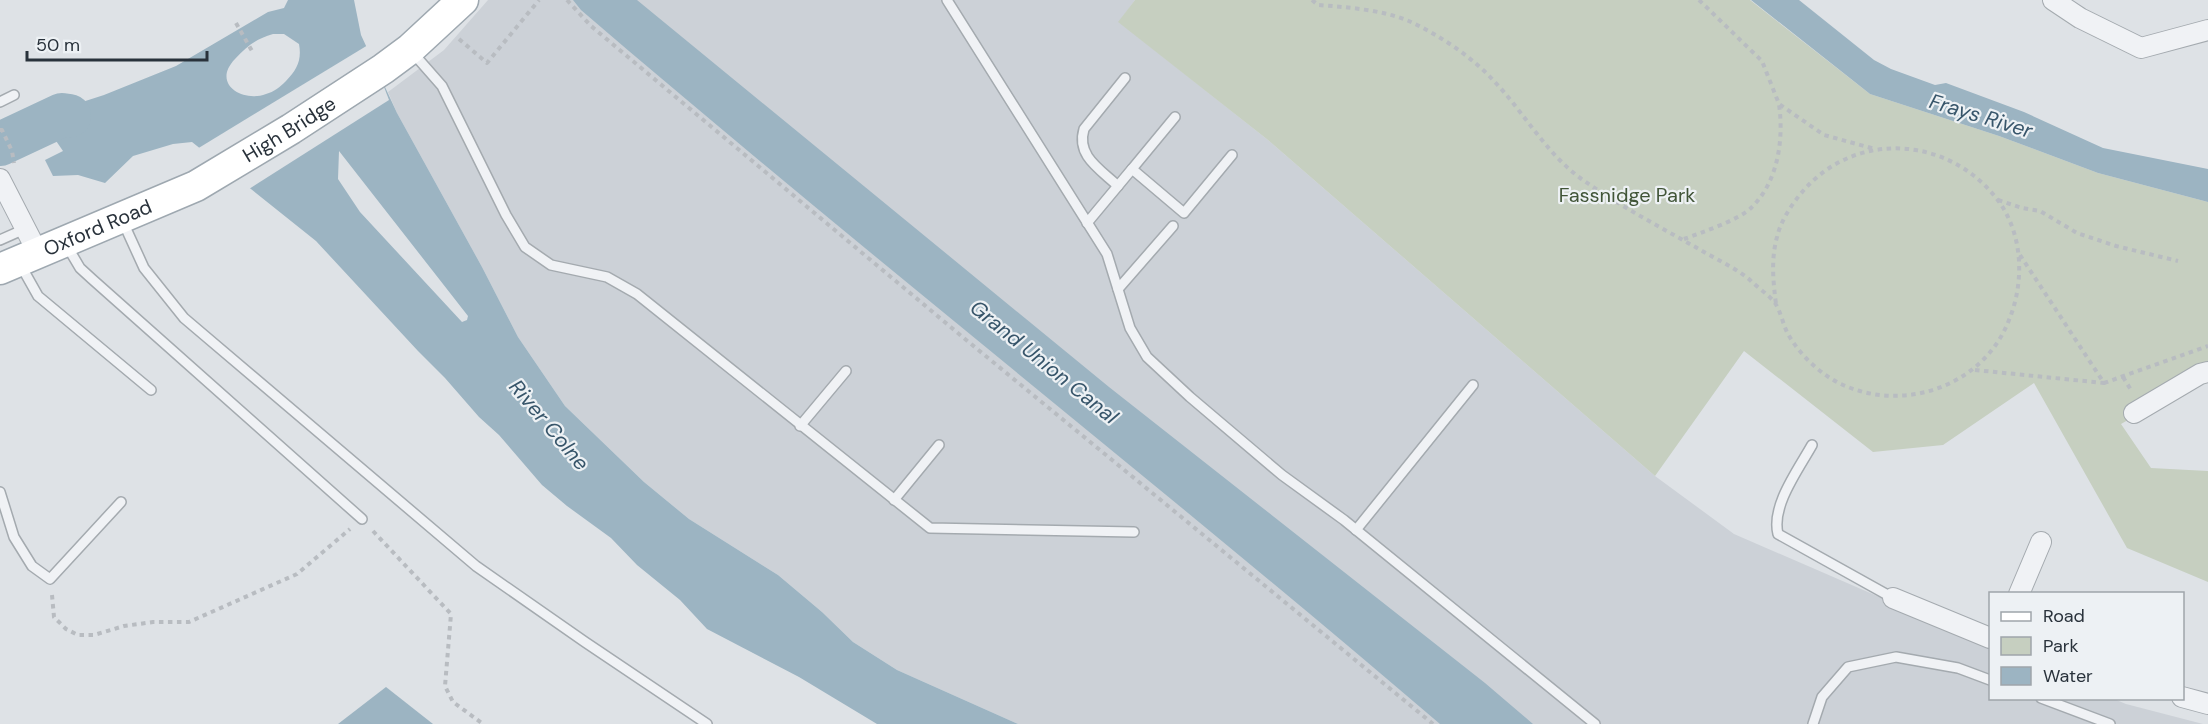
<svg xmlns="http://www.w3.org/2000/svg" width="2208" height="724" viewBox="0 0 2208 724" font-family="'DM Sans',sans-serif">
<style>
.built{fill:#ccd1d7}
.green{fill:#c6cfc0}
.water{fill:#9cb4c2;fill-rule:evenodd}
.pier{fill:#dee2e6}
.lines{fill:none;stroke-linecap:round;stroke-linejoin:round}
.river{stroke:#9cb4c2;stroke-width:44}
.service-casing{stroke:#a4aaaf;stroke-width:12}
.minor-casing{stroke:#a4aaaf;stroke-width:22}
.primary-casing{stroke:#9ea8b0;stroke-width:33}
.path{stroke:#b8bcc1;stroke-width:4;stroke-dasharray:4.5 4.5;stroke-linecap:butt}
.service{stroke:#f0f2f5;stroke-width:9}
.minor{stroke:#f0f2f5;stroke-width:20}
.primary{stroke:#fff;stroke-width:30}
.labels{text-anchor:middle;stroke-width:4.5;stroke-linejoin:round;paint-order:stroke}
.street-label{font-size:20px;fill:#29323b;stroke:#edf1f4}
.park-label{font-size:20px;fill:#415538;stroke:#edf1f4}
.water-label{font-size:21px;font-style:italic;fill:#37556a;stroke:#edf1f4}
</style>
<rect width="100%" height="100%" fill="#dee2e6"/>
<path class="built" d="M488 0H1135L1119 22 1268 140 1655 476 1734 534 1990 645V698L2114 699 2126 704 2203 724H1018L897 670 853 642 822 612 778 575 689 519 644 482 565 406 518 337 482 267 397 113 388 92 444 50Z"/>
<path class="green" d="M1135 0H1750L1870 94 1999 136 2098 173 2208 202V374L2121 424 2151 468 2208 471V582L2127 548 2034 383 1943 445 1873 452 1744 351 1655 476 1268 140 1118 22Z"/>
<g class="water">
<path d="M288 0H354L361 35 397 113 482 267 518 337 565 406 644 482 689 519 778 575 822 612 853 642 897 670 1018 724H877L799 677 707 629 680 600 637 565 611 538 567 506 542 485 499 435 479 417 445 378 418 351 316 241 192 142 173 144 133 156 105 183 78 175 53 176 45 160 63 151 52 135 20 147 9 125 55 99 76 104 104 95 176 66 268 12 284 8ZM273 34H284L299 44C302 60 297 70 286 81 280 87 274 92 266 94 243 103 211 84 235 59 247 46 256 39 273 34ZM339 151 468 316 467 320 462 322 360 212 338 179Z"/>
<path d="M573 0H637L1109 387 1485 683 1533 724H1440C1157 482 864 253 581 10Z"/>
<path d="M1751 0H1799L1874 60 1891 69 1935 85 1946 83 2024 112 2103 148 2208 169V202L2098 173 1999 136 1870 94Z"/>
<path d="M386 687 433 724H338Z"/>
</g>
<path class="pier" d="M368 45 389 100 249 189 197 149Z"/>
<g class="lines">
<path class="river" d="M0 144 62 115 69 116"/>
<g class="service-casing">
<g id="service">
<path d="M947 0 1107 254 1130 328 1147 357 1190 397 1282 475 1344 520 1595 724"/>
<path d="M413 53 442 86 506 215 525 247 551 265 607 277 637 294 930 528 1134 532"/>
<path d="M0 102 14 95"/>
<path d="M1132 169 1175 117"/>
<path d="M1118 186C1100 169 1076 156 1084 129L1125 78"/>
<path d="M123 222 144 268 184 318 476 566 585 642 707 724"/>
<path d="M1087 223 1132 169 1184 213 1232 155"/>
<path d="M0 240 27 228"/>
<path d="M67 246 80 268 92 279 362 519"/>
<path d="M20 264 38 296 151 390"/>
<path d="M1118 289 1173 226"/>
<path d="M800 426 846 371"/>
<path d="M1812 445C1798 470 1771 506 1778 534L1893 598"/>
<path d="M0 492 14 537 32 566 50 579 121 502"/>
<path d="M894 500 939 445"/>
<path d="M1356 530 1473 385"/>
<path d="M2041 698 2110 724"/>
<path d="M1813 724 1822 697 1848 667 1896 657 1958 668 1990 680"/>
</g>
</g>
<g class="minor-casing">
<g id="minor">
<path d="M2053 0 2080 18 2141 48 2208 30"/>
<path d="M0 179 38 253"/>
<path d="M2134 413 2200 374 2208 372"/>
<path d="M2019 594 2041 542"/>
<path d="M1893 598 1990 638"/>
<path d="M2182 697 2208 704"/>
</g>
</g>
<g class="primary-casing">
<g id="primary">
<path id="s1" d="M0 269 196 186 291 129 383 69 410 49 463 0"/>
</g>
</g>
<g class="path">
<path d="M567 0 591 26 965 339 1433 724"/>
<path d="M1312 0 1318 5C1346 7 1385 10 1411 22 1439 35 1472 57 1493 80 1524 112 1546 154 1583 180 1621 207 1664 229 1704 252 1720 261 1737 269 1750 280 1758 288 1769 295 1775 303 1781 312 1783 325 1788 334 1799 354 1821 375 1841 384 1905 414 1984 385 2009 320 2025 281 2023 233 1997 199 1948 136 1856 130 1803 191 1792 204 1781 220 1777 237 1771 259 1773 281 1776 304"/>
<path d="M1699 0 1762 61 1779 104 1824 135 1875 149"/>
<path d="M236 23 252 51"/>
<path d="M459 39 487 63 539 0"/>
<path d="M0 130H2L12 151 14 163"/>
<path d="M1998 200 2022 208 2040 211 2077 233 2116 246 2178 261"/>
<path d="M1684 239C1700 233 1739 220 1751 208 1778 182 1784 140 1779 104"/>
<path d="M2020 255 2104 383 2208 346"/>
<path d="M1975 370 2104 383"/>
<path d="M2123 377 2131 390"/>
<path d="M373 531 451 614 445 686 453 702 483 724"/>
<path d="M52 595 54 617 66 629 78 635H94L124 626 153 622H189L297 574 350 529"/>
</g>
<use href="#service" class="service"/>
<use href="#minor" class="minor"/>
<use href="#primary" class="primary"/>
</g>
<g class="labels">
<g class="street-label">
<text dy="7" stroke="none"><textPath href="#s1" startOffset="322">High Bridge</textPath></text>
<text dy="7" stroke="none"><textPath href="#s1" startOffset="106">Oxford Road</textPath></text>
</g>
<g class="park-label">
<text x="1627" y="202">Fassnidge Park</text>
</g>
<g class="water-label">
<text transform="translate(1981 116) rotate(17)" y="7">Frays River</text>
<text transform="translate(1044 362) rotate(39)" y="7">Grand Union Canal</text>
<text transform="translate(549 425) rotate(50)" y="7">River Colne</text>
</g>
</g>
<rect x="1989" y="592" width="195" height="108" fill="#edf1f4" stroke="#9fa5aa" stroke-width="1.5"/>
<rect x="2001" y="612" width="30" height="9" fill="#ffffff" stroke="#9fa5aa" stroke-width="1.5"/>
<text x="2043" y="622" font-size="18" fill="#29323b">Road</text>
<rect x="2001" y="637" width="30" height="18" fill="#c6cfc0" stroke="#9fa5aa" stroke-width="1.5"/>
<text x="2043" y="652" font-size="18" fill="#29323b">Park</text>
<rect x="2001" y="667" width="30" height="18" fill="#9cb4c2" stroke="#9fa5aa" stroke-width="1.5"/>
<text x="2043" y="682" font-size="18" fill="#29323b">Water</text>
<path d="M27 51v9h180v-9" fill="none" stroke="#29323b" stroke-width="3"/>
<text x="36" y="51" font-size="18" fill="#29323b" stroke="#edf1f4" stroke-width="4.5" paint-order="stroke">50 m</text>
</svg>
